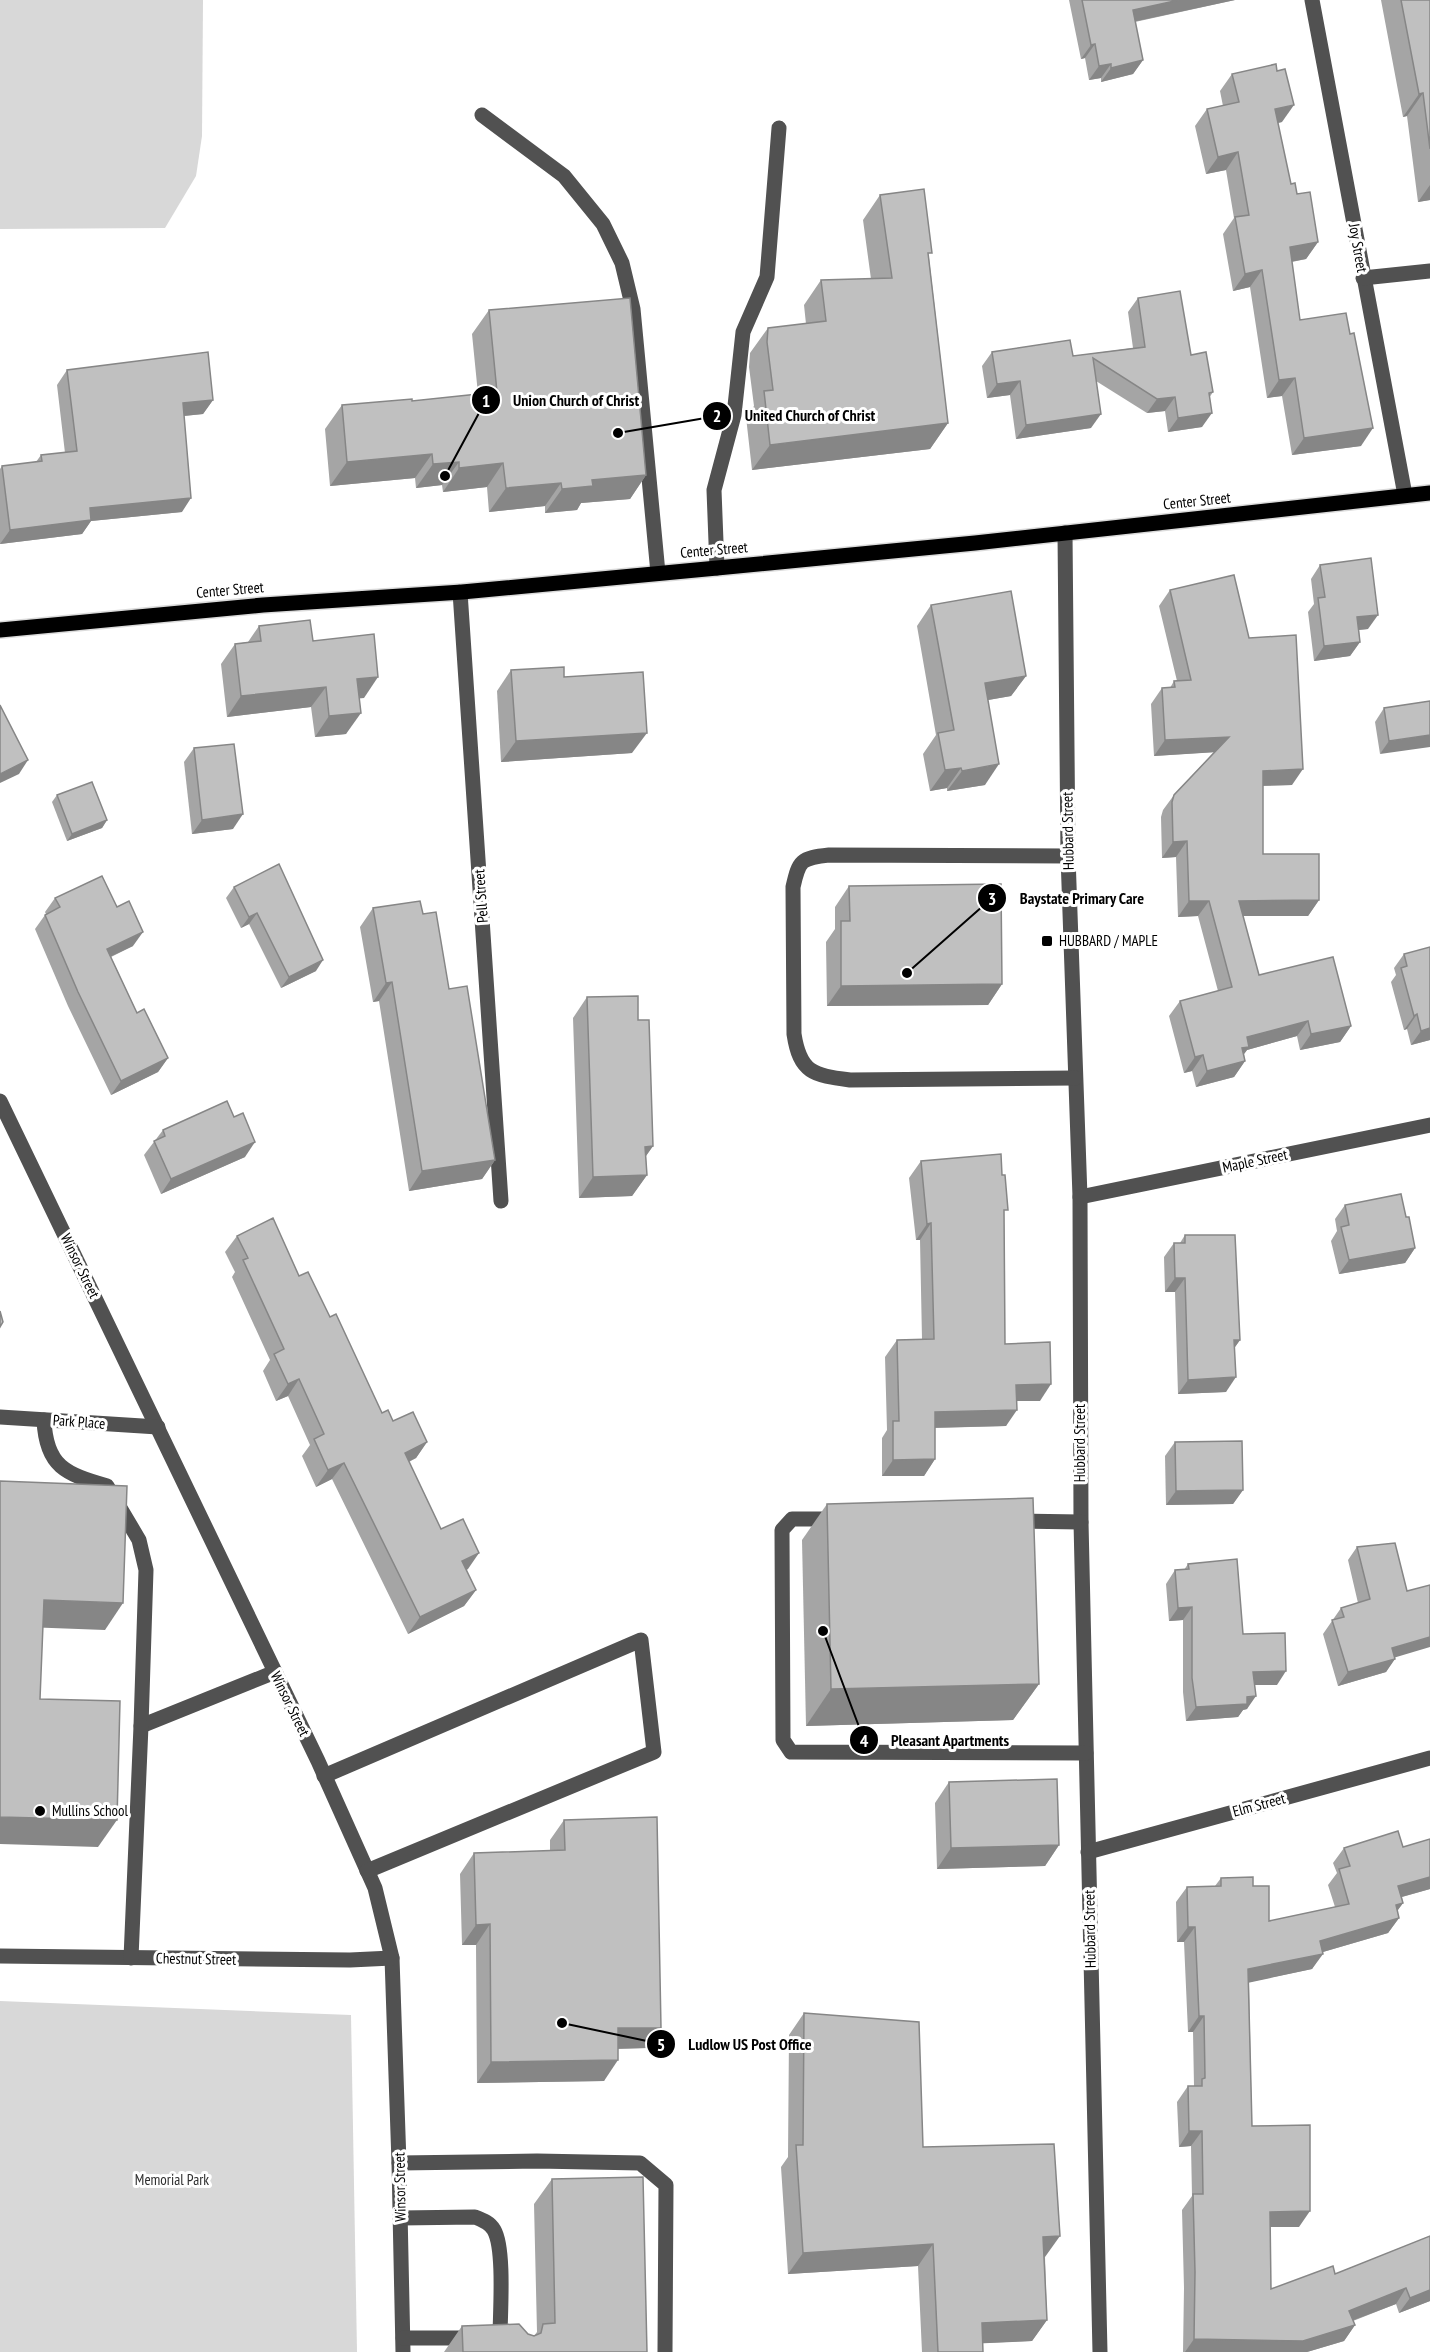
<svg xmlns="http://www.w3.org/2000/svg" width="1430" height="2352" viewBox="0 0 1430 2352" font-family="'PT Sans Narrow',sans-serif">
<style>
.green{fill:#d8d8d8}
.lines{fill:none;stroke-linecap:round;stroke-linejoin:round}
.major-casing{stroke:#dbdbdb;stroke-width:18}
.minor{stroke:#515151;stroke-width:15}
.major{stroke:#000;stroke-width:15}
.wall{fill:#a5a5a5}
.shaded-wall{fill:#868686}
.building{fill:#c0c0c0;stroke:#868686;stroke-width:1.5}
.poi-dot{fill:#000;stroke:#fff;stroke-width:2}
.labels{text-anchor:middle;stroke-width:6;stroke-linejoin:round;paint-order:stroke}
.street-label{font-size:15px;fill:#000;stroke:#fff}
.poi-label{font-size:15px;fill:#000;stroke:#fff;text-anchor:start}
.park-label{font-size:15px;fill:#2f2f2f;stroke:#fff}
.leader{fill:none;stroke:#000;stroke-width:2}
.callout-dot{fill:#000;stroke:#fff;stroke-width:2}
.mark-label{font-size:18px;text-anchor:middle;font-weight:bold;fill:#fff}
.callout-label{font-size:16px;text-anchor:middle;font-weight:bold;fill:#000;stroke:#fff;stroke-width:6;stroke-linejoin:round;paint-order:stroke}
</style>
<rect width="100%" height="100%" fill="#fff"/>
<g class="green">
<path d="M0 0H203L202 136 196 176 165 228 0 229Z"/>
<path d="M0 2001 351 2015 357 2352H0Z"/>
</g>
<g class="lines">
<g class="major-casing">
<path id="major" d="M0 630 263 605 462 592 717 568 975 543 1430 493"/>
</g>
<g class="minor">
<path d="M1312 0 1405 495"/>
<path d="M482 115 564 176 603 224 622 263 633 309 658 573"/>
<path d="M1363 278 1430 271"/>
<path d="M1065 533 1068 856 1080 1197 1081 1522 1100 2352"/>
<path d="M717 568 714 490 734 415 743 332 767 277 779 128"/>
<path d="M460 592 501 1201"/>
<path d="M1068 856 829 855C801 858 799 860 793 887L794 1034C800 1073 813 1075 850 1080L1075 1078"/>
<path d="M0 1101 318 1761 375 1888 392 1958 399 2163 403 2352"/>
<path d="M1080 1197 1430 1125"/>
<path d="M0 1417 158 1427"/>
<path d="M44 1420C46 1467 66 1474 107 1486L139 1540 146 1570 141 1726 275 1672"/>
<path d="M835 1519H792L782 1530 783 1740 791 1752 1086 1753"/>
<path d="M1015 1521 1081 1522"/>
<path d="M324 1776 641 1640 654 1752 367 1871"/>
<path d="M1088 1852 1430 1758"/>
<path d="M0 1956 350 1960 392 1958"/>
<path d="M131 1958 141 1726"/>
<path d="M399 2163 537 2161 640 2163 666 2185 665 2352"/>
<path d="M400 2218 475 2217C483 2220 490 2223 494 2230 505 2249 500 2314 500 2338"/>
<path d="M403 2338H472"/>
</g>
<use href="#major" class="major"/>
</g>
<g class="wall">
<path d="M1069 0H1235L1135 22 1143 60 1133 74 1101 82V78L1089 80 1085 58 1081 59Z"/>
<path d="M1381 0H1430V200L1418 202 1407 116 1403 117Z"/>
<path d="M1232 74 1282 122 1278 123 1291 184 1297 194 1318 242 1306 259 1292 262 1300 320 1361 446 1292 455 1282 396 1267 398 1250 287 1233 291 1223 234 1234 218 1226 170 1206 174 1195 126 1207 109 1223 106 1220 91Z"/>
<path d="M880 195 929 258 948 423 930 449 752 470 746 417 754 406 749 367 750 353 768 328 806 324 804 305 821 280 871 279 863 220Z"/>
<path d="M1138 298 1191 355 1213 392 1209 398 1202 427 1168 432 1165 411 1147 413 1096 381 1091 428 1016 439 1010 395 987 398 982 366 992 352 1073 356 1133 348 1128 312Z"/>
<path d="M489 310 646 475 630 499 581 503 577 510 545 513V506L489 512 487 487 443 492 442 485 416 488 415 478 330 486 325 429 342 405 412 401 478 394 472 334Z"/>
<path d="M67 370 213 400 203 414 184 416 182 512 91 521 82 534 0 544V469L2 466 36 462 41 455 65 453 57 385Z"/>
<path d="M1320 565 1368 629 1359 630 1360 642 1350 656 1314 661 1308 612 1314 604 1311 579Z"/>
<path d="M1170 590 1249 638 1292 785 1263 786V854L1319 900 1308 916H1243L1259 975 1351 1026 1340 1042 1300 1050 1297 1036 1247 1050 1244 1054 1245 1061 1234 1077 1196 1087 1192 1071 1184 1073 1169 1016 1180 1001 1218 991 1198 916 1178 917 1176 857 1162 858 1161 817 1163 810 1174 795 1214 752 1154 756 1151 704 1162 688H1170L1174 681H1177L1159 606Z"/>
<path d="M931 605 1026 676 1011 696 988 700 985 785 947 791V788L930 791 923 754 936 735 917 626Z"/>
<path d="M259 626 313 641 364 698H359L346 734 315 737 311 707 227 717 221 664 235 644 248 642Z"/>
<path d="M511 670 564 677 632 753 501 762 497 691Z"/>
<path d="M1430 701 1380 754 1375 722 1384 708Z"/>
<path d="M194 748 233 829 192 834 184 762Z"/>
<path d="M57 795 107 820 102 828 67 841 52 802Z"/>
<path d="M849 886 1002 984 988 1005 827 1006 826 942 835 929V907Z"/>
<path d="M234 887 316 971 281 988 249 924 241 928 226 898Z"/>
<path d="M55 898 133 946 111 957 137 1013 168 1058 158 1072 111 1095 68 1006 35 929 45 915 46 914 45 912Z"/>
<path d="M373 908 423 914 495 1160 482 1179 409 1191 379 1001 373 1002 360 927Z"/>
<path d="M1404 954 1430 1040 1411 1045 1407 1029 1404 1030 1391 982 1396 975 1394 968Z"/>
<path d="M587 997 638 1020 653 1146 646 1156 647 1175 632 1196 579 1198 573 1018Z"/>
<path d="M163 1130 245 1157 161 1194 144 1155Z"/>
<path d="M921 1161 1004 1216 1005 1344 1040 1401H1017L1006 1426 935 1428V1459L924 1476H882V1438L887 1430 885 1357 897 1340 922 1339 920 1240H916L909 1178Z"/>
<path d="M1345 1205 1406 1217 1415 1248 1405 1263 1339 1274 1331 1241 1337 1231 1335 1219Z"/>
<path d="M1185 1235 1240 1340 1235 1347 1226 1392 1178 1394 1175 1292H1165L1164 1257 1174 1243H1180Z"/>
<path d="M237 1236 299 1276 330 1317 382 1413 427 1442 416 1458 409 1462 441 1529 468 1569 466 1570 476 1590 464 1606 408 1634 332 1479 316 1487 302 1456 310 1445 288 1396 276 1401 263 1371 270 1360 232 1277 235 1272 225 1252Z"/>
<path d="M1175 1442 1243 1490 1233 1504 1166 1505 1165 1456Z"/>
<path d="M827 1504 1039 1684 1013 1720 806 1726 802 1540Z"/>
<path d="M1357 1547 1395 1658 1386 1672 1338 1686 1323 1634 1341 1608 1358 1603 1348 1560Z"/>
<path d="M1188 1564 1243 1634 1277 1685H1254L1247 1709 1243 1710 1238 1717 1186 1721 1183 1692V1620L1169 1621 1166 1584 1175 1570H1184Z"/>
<path d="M949 1782 1059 1845 1045 1866 937 1869 935 1803Z"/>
<path d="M564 1820 647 2048 618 2049 604 2081 477 2083 476 1945H462L460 1874 474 1853 550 1851V1840Z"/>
<path d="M1430 1839V1889L1402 1897 1403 1903 1397 1911 1399 1918 1388 1933 1323 1952 1312 1969 1249 1982 1252 2126 1299 2227H1270L1271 2289 1335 2274 1430 2236V2301L1399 2313 1396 2304 1353 2321 1355 2325 1344 2341 1307 2352H1183L1184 2288 1182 2210 1192 2196 1191 2146 1179 2147 1177 2102 1188 2086H1194L1193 2032H1188L1184 1942H1177L1176 1902 1187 1887 1215 1886 1221 1878 1253 1886 1269 1921 1335 1907 1328 1885 1337 1873 1333 1863 1344 1848 1403 1847Z"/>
<path d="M804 2013 923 2147 1045 2257 1047 2320 1032 2341 983 2343V2352H922L918 2266 788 2274 781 2167 788 2157 789 2035Z"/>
<path d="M552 2179 647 2352H444L462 2326 534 2336 537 2332 534 2204Z"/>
</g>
<g class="shaded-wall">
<path d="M1179 0H1235L1123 24 1133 10Z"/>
<path d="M1095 44 1085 58 1081 59 1091 45Z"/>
<path d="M1143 60 1133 74 1101 82 1111 68Z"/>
<path d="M1111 64 1101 78 1089 80 1099 66Z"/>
<path d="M1423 93 1407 116 1403 117 1419 94Z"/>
<path d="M1294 105 1282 122 1263 126 1275 109Z"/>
<path d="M1238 152 1226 170 1206 174 1218 157Z"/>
<path d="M1430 185V200L1418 202Z"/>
<path d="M1318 242 1306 259 1278 264 1290 247Z"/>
<path d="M1262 270 1250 287 1233 291 1245 274Z"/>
<path d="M1295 378 1282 396 1267 398 1279 380Z"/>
<path d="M1020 381 1010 395 987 398 997 384Z"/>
<path d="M1175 397 1165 411 1147 413 1157 399Z"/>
<path d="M213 400 203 414 173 417 183 403Z"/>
<path d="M1212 413 1202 427 1168 432 1178 418Z"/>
<path d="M1101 414 1091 428 1016 439 1026 425Z"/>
<path d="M948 423 930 449 752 470 770 445Z"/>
<path d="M1373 428 1361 446 1292 455 1304 438Z"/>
<path d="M432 454 415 478 330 486 347 462Z"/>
<path d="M459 462 442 485 416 488 433 464Z"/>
<path d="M503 463 487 487 443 492 459 468Z"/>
<path d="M646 475 630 499 581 503 577 510 545 513 562 489 592 480Z"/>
<path d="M561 483 545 506 489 512 506 488Z"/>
<path d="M191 498 182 512 91 521 82 534 0 544 10 530 90 508Z"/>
<path d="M1378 615 1368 629 1347 631 1357 617Z"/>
<path d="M1360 642 1350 656 1314 661 1324 646Z"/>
<path d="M1026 676 1011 696 971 703 985 683Z"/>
<path d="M378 677 364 698 343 700 357 679Z"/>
<path d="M326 687 311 707 227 717 241 696Z"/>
<path d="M361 713 346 734 315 737 329 716Z"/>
<path d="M647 733 632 753 501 762 516 741Z"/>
<path d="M1430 735V747L1380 754 1389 741Z"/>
<path d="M1229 737 1218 752 1154 756 1165 740Z"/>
<path d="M28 760 19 774 0 783V774Z"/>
<path d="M999 764 985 785 947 791 962 771Z"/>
<path d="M961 768 947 788 930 791 945 770Z"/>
<path d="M1303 769 1292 785 1252 786 1263 771Z"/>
<path d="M243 814 233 829 192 834 202 820Z"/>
<path d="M107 820 102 828 67 841 72 834Z"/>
<path d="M1187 841 1176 857 1162 858 1173 842Z"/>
<path d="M1319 900 1308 916H1228L1239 901Z"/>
<path d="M1189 901H1209L1198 916 1178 917Z"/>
<path d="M257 913 249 924 241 928 249 917Z"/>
<path d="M143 932 133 946 97 963 107 949Z"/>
<path d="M323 960 316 971 281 988 289 977Z"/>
<path d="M392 982 379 1001 373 1002 386 983Z"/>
<path d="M1002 984 988 1005 827 1006 841 986Z"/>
<path d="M1417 1014 1407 1029 1404 1030 1414 1016Z"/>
<path d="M1308 1021 1297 1036 1247 1050 1238 1062 1231 1064 1247 1037Z"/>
<path d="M1351 1026 1340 1042 1300 1050 1311 1034Z"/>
<path d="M1430 1028V1040L1411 1045 1421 1031Z"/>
<path d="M1203 1055 1192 1071 1184 1073 1195 1057Z"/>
<path d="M168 1058 158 1072 111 1095 121 1081Z"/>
<path d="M1245 1061 1234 1077 1196 1087 1207 1071Z"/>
<path d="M255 1142 245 1157 161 1194 171 1179Z"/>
<path d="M653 1146 638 1167 645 1147Z"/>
<path d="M495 1160 482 1179 409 1191 422 1171Z"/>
<path d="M647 1175 632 1196 579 1198 593 1177Z"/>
<path d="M931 1223 920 1240H916L927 1224Z"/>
<path d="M1415 1248 1405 1263 1339 1274 1349 1260Z"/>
<path d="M1175 1278H1185L1175 1292H1165Z"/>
<path d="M1234 1340H1240L1230 1354Z"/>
<path d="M1236 1377 1226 1392 1178 1394 1188 1380Z"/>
<path d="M299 1379 288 1396 276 1401 288 1384Z"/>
<path d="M1051 1384 1040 1401H1005L1016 1385Z"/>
<path d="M1017 1410 1006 1426 923 1428 935 1412Z"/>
<path d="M427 1442 416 1458 393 1469 405 1453Z"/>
<path d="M935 1459 924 1476H882L893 1460Z"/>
<path d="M344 1463 332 1479 316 1487 328 1470Z"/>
<path d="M1243 1490 1233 1504 1166 1505 1176 1491Z"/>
<path d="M479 1553 468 1569 450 1577 462 1561Z"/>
<path d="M476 1590 464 1606 408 1634 420 1617Z"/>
<path d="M44 1600 123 1603 105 1630 25 1627Z"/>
<path d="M1192 1607 1183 1620 1169 1621 1178 1608Z"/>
<path d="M1430 1637V1647L1383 1661 1392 1648Z"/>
<path d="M1395 1659 1386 1672 1338 1686 1348 1672Z"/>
<path d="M1286 1671 1277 1685H1244L1253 1672Z"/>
<path d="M1039 1684 1013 1720 806 1726 831 1689Z"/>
<path d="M1256 1696 1247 1709 1243 1710 1238 1717 1186 1721 1196 1707Z"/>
<path d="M0 1817 117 1820 98 1847 0 1844Z"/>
<path d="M1059 1845 1045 1866 937 1869 951 1848Z"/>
<path d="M1430 1877V1889L1387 1901 1398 1886Z"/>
<path d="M1403 1903 1392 1918 1396 1905Z"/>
<path d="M1399 1918 1388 1933 1309 1956 1320 1941Z"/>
<path d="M490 1924 476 1945H462L476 1925Z"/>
<path d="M1188 1927H1195L1184 1942H1177Z"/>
<path d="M1323 1954 1312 1969 1238 1985 1248 1969Z"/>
<path d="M1199 2016H1204L1193 2032H1188Z"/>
<path d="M618 2028H661L647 2048 603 2049Z"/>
<path d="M618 2060 604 2081 477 2083 491 2062Z"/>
<path d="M1189 2131H1202L1191 2146 1179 2147Z"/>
<path d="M1310 2211 1299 2227H1259L1270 2212Z"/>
<path d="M1060 2236 1045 2257 1028 2258 1043 2237Z"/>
<path d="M933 2244 918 2266 788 2274 803 2253Z"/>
<path d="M1406 2288 1396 2304 1338 2326 1349 2311Z"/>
<path d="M1430 2290V2301L1399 2313 1410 2298Z"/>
<path d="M1047 2320 1032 2341 967 2344 982 2323Z"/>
<path d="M1355 2325 1344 2341 1307 2352H1185L1194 2339Z"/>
</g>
<g class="building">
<path d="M1082 0H1179L1133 10 1143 60 1111 68V64L1099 66 1095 44 1091 45Z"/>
<path d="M1401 0H1430V149L1423 93 1419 94Z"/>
<path d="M1276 64 1277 71 1285 69 1294 105 1275 109 1291 184 1295 183 1297 194 1310 192 1318 242 1290 247 1300 320 1346 313 1350 334 1354 333 1373 428 1304 438 1295 378 1279 380 1262 270 1245 274 1235 217 1249 215 1238 152 1218 157 1207 109 1239 102 1232 74Z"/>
<path d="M924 189 932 253H928L948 423 770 445 764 391 773 390 767 342 768 328 826 321 821 280 892 278 880 195Z"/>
<path d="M1180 291 1191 355 1206 352 1213 392 1209 393 1212 413 1178 418 1175 397 1157 399 1093 358 1101 414 1026 425 1020 381 997 384 992 352 1070 340 1073 356 1145 347 1138 298Z"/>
<path d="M630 298 646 475 592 480 593 486 562 489 561 483 506 488 503 463 459 468V462L433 464 432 454 347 462 342 405 412 399V401L497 392 489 310Z"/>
<path d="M208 352 213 400 183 403 191 498 90 508 91 520 10 530 2 466 42 461 41 455 77 451 67 370Z"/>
<path d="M1371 558 1378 615 1357 617 1360 642 1324 646 1318 598 1325 597 1320 565Z"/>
<path d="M1234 575 1249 638 1296 635 1303 769 1263 771V854H1319V900L1239 901 1259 975 1333 957 1351 1026 1311 1034 1308 1021 1247 1037 1249 1047 1242 1048 1245 1061 1207 1071 1203 1055 1195 1057 1180 1001 1232 987 1209 901H1189L1187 841 1173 842 1172 802 1174 795 1229 737 1165 740 1162 688 1175 687 1174 681 1191 680 1170 590Z"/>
<path d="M1011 591 1026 676 985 683 999 764 962 771 961 768 945 770 938 733 954 730 931 605Z"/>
<path d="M310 620 313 641 374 634 378 677 357 679 361 713 329 716 326 687 241 696 235 644 261 641 259 626Z"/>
<path d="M564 667V677L643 672 647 733 516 741 511 670Z"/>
<path d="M1430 701V735L1389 741 1384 708Z"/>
<path d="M0 705 28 760 0 774Z"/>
<path d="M234 744 243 814 202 820 194 748Z"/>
<path d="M92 782 107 820 72 834 57 795Z"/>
<path d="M279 864 323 960 289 977 257 913 249 917 234 887Z"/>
<path d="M102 876 117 907 129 901 143 932 107 949 137 1013 144 1009 168 1058 121 1081 78 992 45 915 60 907 55 898Z"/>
<path d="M1001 884 1002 984 841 986V921H850L849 886Z"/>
<path d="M420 901 423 914 436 912 449 989 467 986 495 1160 422 1171 392 982 386 983 373 908Z"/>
<path d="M1430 947V1028L1421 1031 1417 1014 1414 1016 1401 968 1407 966 1404 954Z"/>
<path d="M638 996V1020H649L653 1146 645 1147 647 1175 593 1177 587 997Z"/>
<path d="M227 1101 234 1117 243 1113 255 1142 171 1179 154 1141 165 1136 163 1130Z"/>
<path d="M1001 1154 1002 1175H1005L1008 1210H1004L1005 1344 1050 1342 1051 1384 1016 1385 1017 1410 935 1412V1459L893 1460V1421H899L897 1340 934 1339 931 1223 927 1224 921 1161Z"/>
<path d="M1401 1194 1406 1217H1409L1415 1248 1349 1260 1341 1227 1349 1225 1345 1205Z"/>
<path d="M273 1218 299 1276 308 1272 330 1317 336 1314 382 1413 388 1410 393 1421 413 1412 427 1442 405 1453 441 1529 463 1519 479 1553 462 1561 476 1590 420 1617 344 1463 328 1470 314 1439 324 1434 299 1379 288 1384 274 1354 284 1349 243 1260 248 1258 237 1236Z"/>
<path d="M1185 1235H1235L1240 1340H1234L1236 1377 1188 1380 1185 1278H1175L1174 1243H1185Z"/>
<path d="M0 1311 3 1322 0 1327Z"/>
<path d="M1242 1441 1243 1490 1176 1491 1175 1442Z"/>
<path d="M0 1481 127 1486 123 1603 44 1600 40 1699 120 1701 117 1820 0 1817Z"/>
<path d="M1033 1498 1039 1684 831 1689 827 1504Z"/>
<path d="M1395 1543 1407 1591 1430 1585V1637L1392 1648 1395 1659 1348 1672 1332 1620 1344 1617 1341 1608 1370 1599 1357 1547Z"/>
<path d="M1237 1559 1243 1634 1285 1633 1286 1671 1253 1672 1256 1696 1247 1697V1704L1196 1707 1192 1678V1607L1178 1608 1175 1570 1189 1569 1188 1564Z"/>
<path d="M1057 1779 1059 1845 951 1848 949 1782Z"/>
<path d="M657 1817 661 2028H618V2060L491 2062 490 1924 476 1925 474 1853 565 1850 564 1820Z"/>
<path d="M1398 1831 1403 1847 1430 1839V1877L1398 1886 1403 1903 1396 1905 1399 1918 1320 1941 1323 1954 1248 1969 1252 2126 1310 2125V2211L1270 2212 1271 2289 1333 2266 1335 2274 1430 2236V2290L1410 2298 1406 2288 1349 2311 1355 2325 1303 2341 1194 2339 1195 2272 1193 2194H1203L1202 2131H1189L1188 2086H1202V2079L1205 2078 1204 2016H1199L1195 1927H1188L1187 1887 1221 1886V1878L1253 1877V1886H1269V1921L1349 1904 1339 1869 1350 1866 1344 1848Z"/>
<path d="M804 2013 919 2022 923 2147 1054 2144 1060 2236 1043 2237 1047 2320 982 2323 983 2352H938L933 2244 803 2253 796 2145H803Z"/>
<path d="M643 2177 647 2352H463L462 2326 519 2324 528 2334 534 2336 541 2333 543 2324 555 2323 552 2179Z"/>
</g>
<g class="poi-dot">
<rect x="1041" y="935" width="12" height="12" rx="3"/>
<circle cx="40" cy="1811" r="6"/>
</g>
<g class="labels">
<g class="street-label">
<text transform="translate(1358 248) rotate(80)" y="5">Joy Street</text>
<text transform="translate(1197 501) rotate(-6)" y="5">Center Street</text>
<text transform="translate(714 550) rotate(-5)" y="5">Center Street</text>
<text transform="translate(230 590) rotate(-5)" y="5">Center Street</text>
<text transform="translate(1068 831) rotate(-91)" y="5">Hubbard Street</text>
<text transform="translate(481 896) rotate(-94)" y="5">Pell Street</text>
<text transform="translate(1255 1161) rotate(-12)" y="5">Maple Street</text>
<text transform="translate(80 1266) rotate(64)" y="5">Winsor Street</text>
<text transform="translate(79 1422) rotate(4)" y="5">Park Place</text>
<text transform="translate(1080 1443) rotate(-90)" y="5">Hubbard Street</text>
<text transform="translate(290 1704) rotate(64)" y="5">Winsor Street</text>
<text transform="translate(1259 1805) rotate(-15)" y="5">Elm Street</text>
<text transform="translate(1090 1929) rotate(-91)" y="5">Hubbard Street</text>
<text transform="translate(196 1959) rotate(1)" y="5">Chestnut Street</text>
<text transform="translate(400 2187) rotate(-91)" y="5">Winsor Street</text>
</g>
<g class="poi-label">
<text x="1059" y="946">HUBBARD / MAPLE</text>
<text x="52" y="1816">Mullins School</text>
</g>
<g class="park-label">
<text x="172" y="2185">Memorial Park</text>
</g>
</g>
<path class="leader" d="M445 476L486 400M618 433L717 416M907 973L992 898M823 1631L864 1740M562 2023L661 2044"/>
<g class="callout-dot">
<circle cx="445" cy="476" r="6"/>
<circle cx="618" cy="433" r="6"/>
<circle cx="907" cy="973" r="6"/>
<circle cx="823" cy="1631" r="6"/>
<circle cx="562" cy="2023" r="6"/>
<circle cx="486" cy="400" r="15"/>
<circle cx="717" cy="416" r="15"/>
<circle cx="992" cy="898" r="15"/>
<circle cx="864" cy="1740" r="15"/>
<circle cx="661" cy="2044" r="15"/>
</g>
<g class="mark-label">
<text x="486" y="407">1</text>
<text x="717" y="422">2</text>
<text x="992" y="905">3</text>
<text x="864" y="1747">4</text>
<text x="661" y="2051">5</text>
</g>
<g class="callout-label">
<text x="576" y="406">Union Church of Christ</text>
<text x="810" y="421">United Church of Christ</text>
<text x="1082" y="904">Baystate Primary Care</text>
<text x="950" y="1746">Pleasant Apartments</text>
<text x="750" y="2050">Ludlow US Post Office</text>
</g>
</svg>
